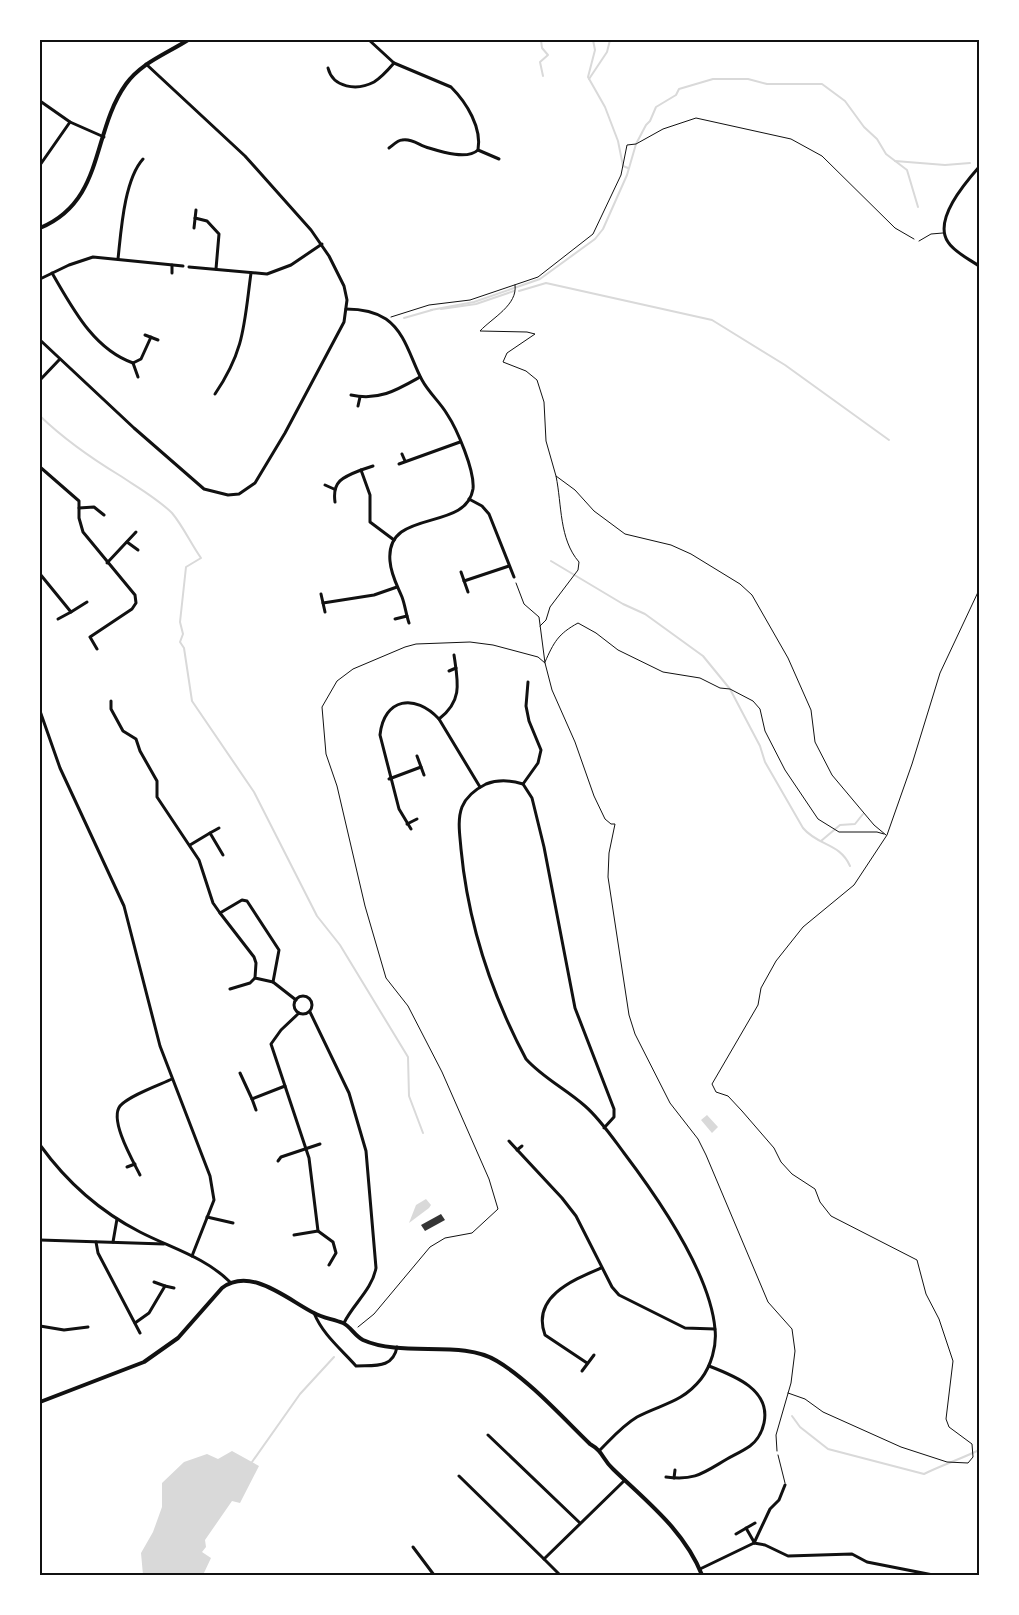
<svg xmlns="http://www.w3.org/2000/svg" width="1019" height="1615" viewBox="0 0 1019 1615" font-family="'Exo 2',sans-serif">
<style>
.water{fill:#d9d9d9}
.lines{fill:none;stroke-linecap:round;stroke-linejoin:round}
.stream{stroke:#d9d9d9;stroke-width:2}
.building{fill:#353535}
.path{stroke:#111;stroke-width:1}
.service{stroke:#111;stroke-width:1}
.minor{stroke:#111;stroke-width:3}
.tertiary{stroke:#111;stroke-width:4}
.neatline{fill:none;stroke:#111;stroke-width:2}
</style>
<rect width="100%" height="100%" fill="#fff"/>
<g class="water">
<path d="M707 1115 718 1127 712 1133 701 1120Z"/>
<path d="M426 1199 431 1205 429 1208 409 1223 416 1205Z"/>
<path d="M232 1451 259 1466 240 1503 232 1501 205 1540 206 1547 202 1552 211 1558 203 1575H143L141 1553 153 1532 162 1507V1483L184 1462 207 1454 218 1459Z"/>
</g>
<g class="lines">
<g class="stream">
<path d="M541 40 542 48 548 55 540 62 543 76"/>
<path d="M593 40 595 50 588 77 605 107 618 141 623 166 628 168"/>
<path d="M589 79 607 52 610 40"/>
<path d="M895 161 945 165 970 163"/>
<path d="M519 291 546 283 712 320 785 365 889 440"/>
<path d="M441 309 476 304 514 291"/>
<path d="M431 310 474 302 540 279 595 239 603 229 627 175 636 144 646 125 650 121 656 107 676 95 679 89 713 79H748L767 84H822L845 101 864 127 877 139 886 154 907 170 918 207"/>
<path d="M404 318 432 310"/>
<path d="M40 416C64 439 91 458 119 475 137 487 157 498 172 513 183 526 191 544 201 558L186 567 180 622 183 634 180 642 184 648 192 701 254 792 317 916 340 945 408 1057 409 1096 423 1133"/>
<path d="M551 561 623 604 645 614 703 656 730 689 760 746 765 762 803 828C818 846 840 843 850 866"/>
<path d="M821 841 840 825 855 824 863 814"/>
<path d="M792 1416 800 1427 828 1449 924 1474C942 1465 961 1459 979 1450"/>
<path d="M252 1462 300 1394 334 1357"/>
</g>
</g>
<path class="building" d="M441 1214 445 1220 425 1231 421 1225Z"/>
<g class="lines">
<g class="path">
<path d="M515 285C518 305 492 318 480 331L527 332 535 334 507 353 503 362 526 371 537 380 544 402 546 441 556 476"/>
<path d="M391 317 429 305 470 300 538 277 593 234 621 175 627 145 636 144 663 129 696 118 791 139 822 156 895 228 914 239"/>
<path d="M516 583 524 604 539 617 545 663 552 690 575 742 594 796 605 819 611 824H615L609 853 608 877 629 1015 635 1034 670 1103 698 1139 706 1155 768 1302 792 1329 795 1351 791 1383 776 1435 777 1451"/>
<path d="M540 626 546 620 550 607 578 570 579 562C559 539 562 505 556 476L575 490 594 511 625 534 671 545 691 554 740 584 752 595 788 658 811 710 815 742 832 775 874 825 886 835"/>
<path d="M545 662C554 642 558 634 578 623L596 633 618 650 663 672 700 678 720 688 730 689 753 701 760 709 765 731 785 770 818 819 839 832H877L884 834"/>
<path d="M358 1327 374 1314 430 1247 445 1238 472 1233 498 1209 489 1179 442 1072 408 1006 386 978 365 906 337 786 326 754 322 707 337 681 353 669 405 647 416 644 470 642 493 645 538 657 545 663"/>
<path d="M788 1393 805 1399 823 1412 901 1447 947 1462 968 1463 973 1457 972 1444 949 1427 946 1419 953 1361 939 1319 926 1294 917 1260 831 1216 820 1202 815 1189 792 1174 781 1162 774 1148 742 1111 728 1096 716 1092 712 1084 758 1005 761 988 776 961 803 927 854 885 887 835 912 764 940 673 979 590"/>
</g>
<g class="service">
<path d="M919 241 931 234 943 233"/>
<path d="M778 1455 785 1483"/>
</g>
<g class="minor">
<path d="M369 40 394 63 451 87C467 103 482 128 478 150"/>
<path d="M328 68C333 88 357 91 374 82 382 77 388 70 394 63"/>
<path d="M40 101 70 122 104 137"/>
<path d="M389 148C393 145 398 140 402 140 412 138 420 146 429 148 442 152 467 160 478 150L499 159"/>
<path d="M40 165 70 122"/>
<path d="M979 167C965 183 933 220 948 242 954 252 969 259 979 266"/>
<path d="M195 218 207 221 219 234 216 269"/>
<path d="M194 228 196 210"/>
<path d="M118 259C121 232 124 180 143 159"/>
<path d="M172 265V273"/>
<path d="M189 267 267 274 291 265 322 244"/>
<path d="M52 273C72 307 93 349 133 363L141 359 151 337"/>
<path d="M40 279 69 265 93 257 183 266"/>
<path d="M346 309C360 309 374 311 386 319 406 333 411 360 422 380 429 393 440 402 447 414 457 429 475 471 473 489 466 533 385 507 390 561 391 575 397 585 402 597 405 605 406 614 409 623"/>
<path d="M145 335 158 340"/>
<path d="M40 340 134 428 204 489 228 495 239 494 255 483 285 433 344 322 347 300 344 286 329 256 311 230 245 156 146 64"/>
<path d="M133 363 138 377"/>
<path d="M40 380 59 360"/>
<path d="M215 394C245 350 244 324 251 273"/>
<path d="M351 395C379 401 397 390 420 377"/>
<path d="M358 406 360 397"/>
<path d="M402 454 405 461"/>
<path d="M399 464 460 442"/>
<path d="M40 467 79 501V518L83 532 135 595 136 603 132 609 90 637 97 649"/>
<path d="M361 470 373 466"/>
<path d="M325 485 334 489"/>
<path d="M469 499 482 506 489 514 514 577"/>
<path d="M335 502C332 481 343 477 361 470L370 495V522L394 540"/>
<path d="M79 508 94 507 104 515"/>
<path d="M127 542 138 550"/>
<path d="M107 563 136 532"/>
<path d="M461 572 468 592"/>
<path d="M40 574 71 612 87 602"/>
<path d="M464 581 509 566"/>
<path d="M321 594 325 612"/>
<path d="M323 603 374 595 397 587"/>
<path d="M58 619 71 612"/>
<path d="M395 619 407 616"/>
<path d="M449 671 456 668"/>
<path d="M111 701V709L123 731 136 739 140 751 157 781V797L199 860 213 903 220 913 242 900 247 901 279 950 273 982 296 1000"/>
<path d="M40 711 60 768 124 906 160 1046 210 1176 214 1200 192 1256"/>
<path d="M439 719C463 701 458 682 454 655"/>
<path d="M417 756 424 775"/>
<path d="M389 779 421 767"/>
<path d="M523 784 538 763 541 750 529 721 526 706 528 682"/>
<path d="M407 824 417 819"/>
<path d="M411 829 399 809 380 735C384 698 415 693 439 719L480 787"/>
<path d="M210 833 219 828"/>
<path d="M190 845 210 833 223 855"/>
<path d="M220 913 254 957 256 963 255 978 273 982"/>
<path d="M230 989 250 983 255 978"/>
<circle cx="303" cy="1005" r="9"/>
<path d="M310 1012 349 1093 366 1151 376 1268C372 1290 353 1304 344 1323"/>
<path d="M299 1013 281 1030 271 1044 309 1158 318 1231 333 1242 336 1253 329 1265"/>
<path d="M240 1073 252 1099 285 1086"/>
<path d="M252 1099 256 1110"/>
<path d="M509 1141 562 1198 576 1216 612 1287 619 1295 685 1328 715 1329"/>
<path d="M40 1145C66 1181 101 1212 140 1232 171 1248 205 1257 230 1282"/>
<path d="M517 1150 522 1146"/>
<path d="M278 1161 281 1157 320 1144"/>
<path d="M127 1167 135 1164"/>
<path d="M140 1175C133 1161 109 1120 120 1106 128 1096 159 1085 172 1079"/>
<path d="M207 1217 233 1223"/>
<path d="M294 1235 318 1231"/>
<path d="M40 1240 164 1244"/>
<path d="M96 1242 98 1253 140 1333"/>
<path d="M113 1242 117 1219"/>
<path d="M154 1282 165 1286"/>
<path d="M314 1313C323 1335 341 1349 356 1366 374 1365 393 1369 397 1347"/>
<path d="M135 1323 149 1313 165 1286 174 1288"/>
<path d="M40 1326 64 1330 88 1327"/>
<path d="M587 1363 545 1335C531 1297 573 1280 601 1268"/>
<path d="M582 1371 594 1355"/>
<path d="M488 1435 580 1523"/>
<path d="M600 1450C612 1438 622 1426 637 1417 661 1404 682 1403 701 1379 711 1366 717 1346 715 1329 710 1272 658 1198 624 1153 612 1137 600 1119 585 1106 566 1089 543 1078 526 1059 491 993 468 923 461 849 460 836 457 820 462 807 466 797 476 789 486 784 499 779 510 780 523 784L532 798 544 847 575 1008 614 1109V1117L604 1128"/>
<path d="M459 1476 544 1559 625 1480"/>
<path d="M666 1477C695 1481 703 1473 727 1459 734 1455 743 1451 750 1446 758 1440 762 1432 764 1423 771 1390 735 1376 709 1366"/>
<path d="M674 1478 675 1470"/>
<path d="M746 1528 754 1542"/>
<path d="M736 1534 755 1523"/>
<path d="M754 1543 770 1509 779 1500 785 1485"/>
<path d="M413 1547 434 1575"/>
<path d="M544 1559 560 1575"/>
<path d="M700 1569 754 1543 765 1545 788 1556 852 1554 867 1562 933 1575"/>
</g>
<g class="tertiary">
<path d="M40 228C105 201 91 133 126 84 141 63 166 54 188 40"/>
<path d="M40 1402 144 1362 178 1338 222 1288C251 1266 288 1300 314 1313 323 1318 333 1319 343 1323 350 1326 355 1336 363 1340 403 1358 462 1339 497 1361 529 1380 563 1418 590 1444 604 1452 602 1459 613 1469 647 1502 684 1530 702 1575"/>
</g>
</g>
<rect width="1019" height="1615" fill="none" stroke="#ffffff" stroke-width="82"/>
<rect x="41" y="41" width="937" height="1533" class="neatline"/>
</svg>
